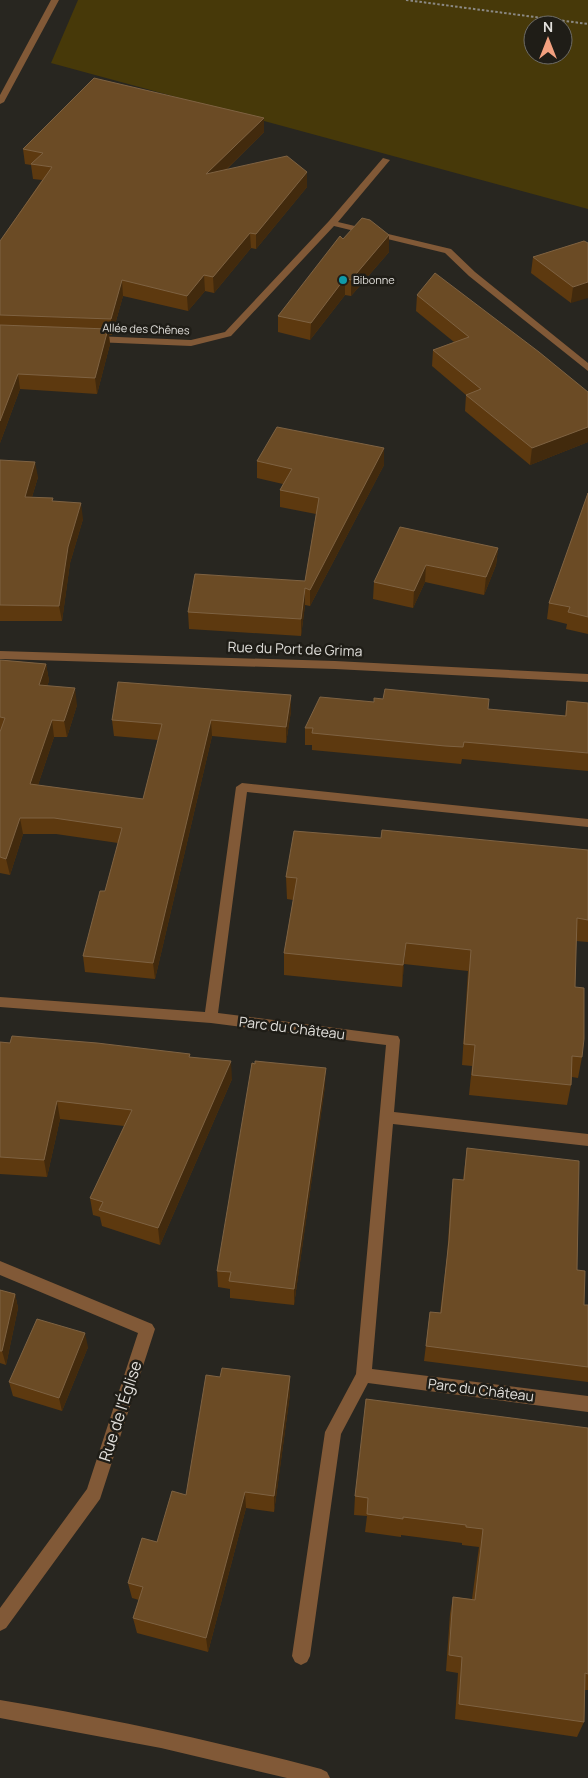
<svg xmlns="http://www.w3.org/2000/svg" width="588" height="1778" viewBox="0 0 588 1778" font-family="Manrope,sans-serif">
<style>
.green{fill:#473909;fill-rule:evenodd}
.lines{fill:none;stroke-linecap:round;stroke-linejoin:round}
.path{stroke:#8b8984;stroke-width:2;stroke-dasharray:2.5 2;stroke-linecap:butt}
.minor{fill:#815937;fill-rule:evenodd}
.wall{fill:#5d390f}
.shaded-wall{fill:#422a0d}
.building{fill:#6b4b25;stroke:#7e6242}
.culture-dot{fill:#0f9aa8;stroke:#1f1d17;stroke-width:2}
.labels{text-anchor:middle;stroke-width:5;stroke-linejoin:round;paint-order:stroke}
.far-poi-label{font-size:11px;fill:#e2e0dc;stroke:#1f1d17;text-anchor:start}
.far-street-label{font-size:11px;fill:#e2e0dc;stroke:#1f1d17}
.street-label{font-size:14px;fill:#e2e0dc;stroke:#1f1d17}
.near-street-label{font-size:16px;fill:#e2e0dc;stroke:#1f1d17}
</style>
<rect width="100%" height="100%" fill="#282620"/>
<path class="green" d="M78 0H588V209L51 63ZM533 25H563V55H533Z"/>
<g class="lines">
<path class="path" d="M406 0 588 24"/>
<g class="minor">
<path d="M51 0H59L4 102 0 104V95Z"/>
<path d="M383 158 390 160 338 222 451 249 475 272 588 363V371L469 276 445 253 334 226 231 336 191 346 94 342 89 339 94 336 191 340 225 332 329 221Z"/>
<path d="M0 651 335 661 588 674V682L335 669 0 659Z"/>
<path d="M242 783 588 819V827L247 792 218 1013 398 1036 400 1040 394 1112 588 1134V1146L393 1124 372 1369 588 1396V1412L368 1383 341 1434 310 1656 307 1662 301 1665 295 1662 292 1656 325 1432 356 1374 386 1045 211 1023 0 1007V997L205 1012 236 787Z"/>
<path d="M0 1261 152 1324 155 1329 100 1499 6 1628 0 1631V1608L87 1489 138 1333 0 1275Z"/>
<path d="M0 1700C108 1718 215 1741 321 1769L327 1772 330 1778H287L161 1748 0 1718Z"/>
</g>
</g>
<g class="wall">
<path d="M264 118V132L226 170 307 187 256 249 251 248 214 293 205 291 188 311 123 296 112 335H109L110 344 97 394 20 389 0 443V241L42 180 33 179 31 165 25 164 23 149Z"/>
<path d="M389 235V252L351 296 345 295 310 340 278 332V316L343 239Z"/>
<path d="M584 241 571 303 531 273 533 257Z"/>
<path d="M417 295 588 392V442L530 465 465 411 466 395 432 366 433 350 454 342 416 311Z"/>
<path d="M384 448V465L310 606 305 605 301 636 189 629 188 612 305 581 316 514 280 507V490L283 484 257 478V461Z"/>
<path d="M0 460 38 477 32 497 54 502 83 519 70 563 62 621H0Z"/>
<path d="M588 493V634L566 629 567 624 547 619 549 603Z"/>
<path d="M400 527 498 548 496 565 484 595 425 582 413 608 373 599 374 582Z"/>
<path d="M0 660 46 664 49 681 47 686 77 705 67 737H54L38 785 143 799 158 740 114 736 112 720 291 711 286 743 212 736 155 979 85 972 83 956 105 891 118 843 56 834H23L10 875 0 873Z"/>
<path d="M567 701 588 703V771L462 759 461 764 312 750V745H305V728L374 702 488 709 565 716Z"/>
<path d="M381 838 588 850V942L576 941 575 987 582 1057 578 1078 572 1077 571 1085 567 1105 469 1095 472 1066 462 1065 468 971 404 964 402 987 284 975V953L293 900 287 899 286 877Z"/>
<path d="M0 1042 190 1057 232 1079 160 1245 102 1226 100 1217 93 1215 90 1198 124 1126 60 1119 47 1177 0 1174Z"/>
<path d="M325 1086 294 1305 230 1298V1289L218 1287 217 1271Z"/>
<path d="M467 1148 577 1270 584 1305H588V1382L424 1361 430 1312 440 1313 447 1257 451 1196 453 1179 463 1180Z"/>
<path d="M0 1290 15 1294 18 1308 6 1365 0 1363Z"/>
<path d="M88 1347 62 1411 13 1396 9 1382Z"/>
<path d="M290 1376V1394L274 1512 246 1508 208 1652 137 1633 133 1618 139 1600 132 1598 128 1583 157 1542 186 1495 220 1377Z"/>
<path d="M588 1428V1690H585L584 1722 577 1737 455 1719 458 1673 446 1671 450 1614 453 1597 472 1599 479 1547 462 1545V1543L401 1535V1537L365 1532 367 1516 354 1515 355 1496Z"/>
</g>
<g class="shaded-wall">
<path d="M264 118V132L206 189V174Z"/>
<path d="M307 172V187L256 249V234Z"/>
<path d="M250 233 251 248 214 293 213 277Z"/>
<path d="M389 235V252L351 296V280Z"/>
<path d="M204 275 205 291 188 311 187 296Z"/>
<path d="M345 278V295L310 340 311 323Z"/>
<path d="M122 280 123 296 112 335 111 319Z"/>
<path d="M588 282V298L571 303 573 287Z"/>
<path d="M108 329 110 344 97 394 95 378Z"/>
<path d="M18 374 20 389 0 443V421Z"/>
<path d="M588 427V442L530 465 532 448Z"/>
<path d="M384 448V465L310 606V590Z"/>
<path d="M35 462 38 477 27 513 25 497Z"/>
<path d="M81 503 83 519 70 563 62 621 59 606 68 547Z"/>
<path d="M498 548 496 565 484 595 486 577Z"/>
<path d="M426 565 425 582 413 608 414 591Z"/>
<path d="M305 588V605L301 636V619Z"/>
<path d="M46 664 49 681 41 701 39 685Z"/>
<path d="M75 688 77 705 67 737 64 721Z"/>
<path d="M291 695V711L286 743V727Z"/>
<path d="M52 720 54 737 33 800 30 784Z"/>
<path d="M211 720 212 736 155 979 153 963Z"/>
<path d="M20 818 23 834 10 875 6 859Z"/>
<path d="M406 943 404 964 402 987 403 965Z"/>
<path d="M231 1061 232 1079 160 1245 158 1228Z"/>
<path d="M326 1068 325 1086 294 1305V1289Z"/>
<path d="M57 1101 60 1119 47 1177 44 1160Z"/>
<path d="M15 1294 18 1308 6 1365 2 1351Z"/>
<path d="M85 1333 88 1347 62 1411 59 1398Z"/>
<path d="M290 1376V1394L274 1512V1496Z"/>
<path d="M245 1492 246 1508 208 1652 206 1638Z"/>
</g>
<g class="building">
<path d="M94 78 264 118 206 174 287 156 307 172 256 234 250 233 213 277 204 275 187 296 122 280 111 319 0 315V241L52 167 31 164 43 153 23 149Z"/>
<path d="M362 218 370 220 389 235 351 280 345 278 311 323 278 316 340 236 343 239Z"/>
<path d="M584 241 588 243V282L573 287 533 257Z"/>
<path d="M435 273 539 352 588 392V427L532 448 466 395 481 389 433 350 469 337 417 295Z"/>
<path d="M0 325 108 329 95 378 18 374 0 421Z"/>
<path d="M277 427 384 448 310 590 305 588 301 619 188 612 195 574 305 581 319 498 280 490 292 469 257 461Z"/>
<path d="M0 460 35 462 25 497 53 498 52 501 81 503 68 547 59 606 0 605Z"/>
<path d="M588 493V617L568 612 570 607 549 603Z"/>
<path d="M400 527 498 548 486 577 426 565 414 591 374 582Z"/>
<path d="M0 660 46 664 39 685 75 688 64 721 52 720 30 784 143 799 162 724 112 720 118 682 291 695 286 727 211 720 153 963 83 956 100 891H105L122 828 54 818H20L6 859 0 857V732L5 718 0 717Z"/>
<path d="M385 689 489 699 488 709 566 716 567 701 588 703V753L464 742 463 747 445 746 312 733 313 728H305L320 697 374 702V698L383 699Z"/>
<path d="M382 830 588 850V920L577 918 575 987 584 988V1039L582 1057 572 1056 571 1085 472 1075 475 1045 464 1044 471 950 406 943 403 965 284 953 297 878 286 877 294 831 381 838Z"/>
<path d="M12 1036 97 1043 190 1054 189 1057 231 1061 158 1228 99 1210 103 1202 90 1198 132 1110 57 1101 44 1160 0 1157V1042L10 1043Z"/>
<path d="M255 1061 326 1068 294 1289 229 1281 231 1272 217 1271 252 1063 255 1064Z"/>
<path d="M467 1148 579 1161 577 1270 585 1271 584 1305H588V1367L426 1346 430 1312 441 1313 449 1240 453 1179 464 1180Z"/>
<path d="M0 1290 15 1294 2 1351H0Z"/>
<path d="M37 1319 85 1333 59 1398 9 1382Z"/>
<path d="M222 1368 290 1376 274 1496 245 1492 206 1638 133 1618 143 1587 128 1583 142 1538 157 1542 172 1491 186 1495 206 1375 220 1377Z"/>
<path d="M366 1399 588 1428V1674L585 1673 584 1722 459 1704 462 1657 449 1655 453 1597 475 1600 483 1529 466 1527V1525L403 1517V1519L367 1514 368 1498 355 1496Z"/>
</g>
<circle class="culture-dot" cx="343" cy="280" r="5"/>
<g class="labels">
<g class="far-poi-label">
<text x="353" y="284">Bibonne</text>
</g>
<g class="far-street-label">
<text transform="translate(146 329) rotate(2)" y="4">Allée des Chênes</text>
</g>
<g class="street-label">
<text transform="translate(295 649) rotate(2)" y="5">Rue du Port de Grima</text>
<text transform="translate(292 1028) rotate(7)" y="5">Parc du Château</text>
<text transform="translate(481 1390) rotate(7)" y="5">Parc du Château</text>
</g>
<g class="near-street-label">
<text transform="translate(120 1411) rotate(-72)" y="6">Rue de l'Église</text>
</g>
</g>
<g transform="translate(548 40)"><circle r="24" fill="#1f1d17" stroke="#6d6b66"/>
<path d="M0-4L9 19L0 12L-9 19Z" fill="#f2a07f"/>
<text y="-8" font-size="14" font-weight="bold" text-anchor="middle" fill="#e2e0dc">N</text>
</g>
</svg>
